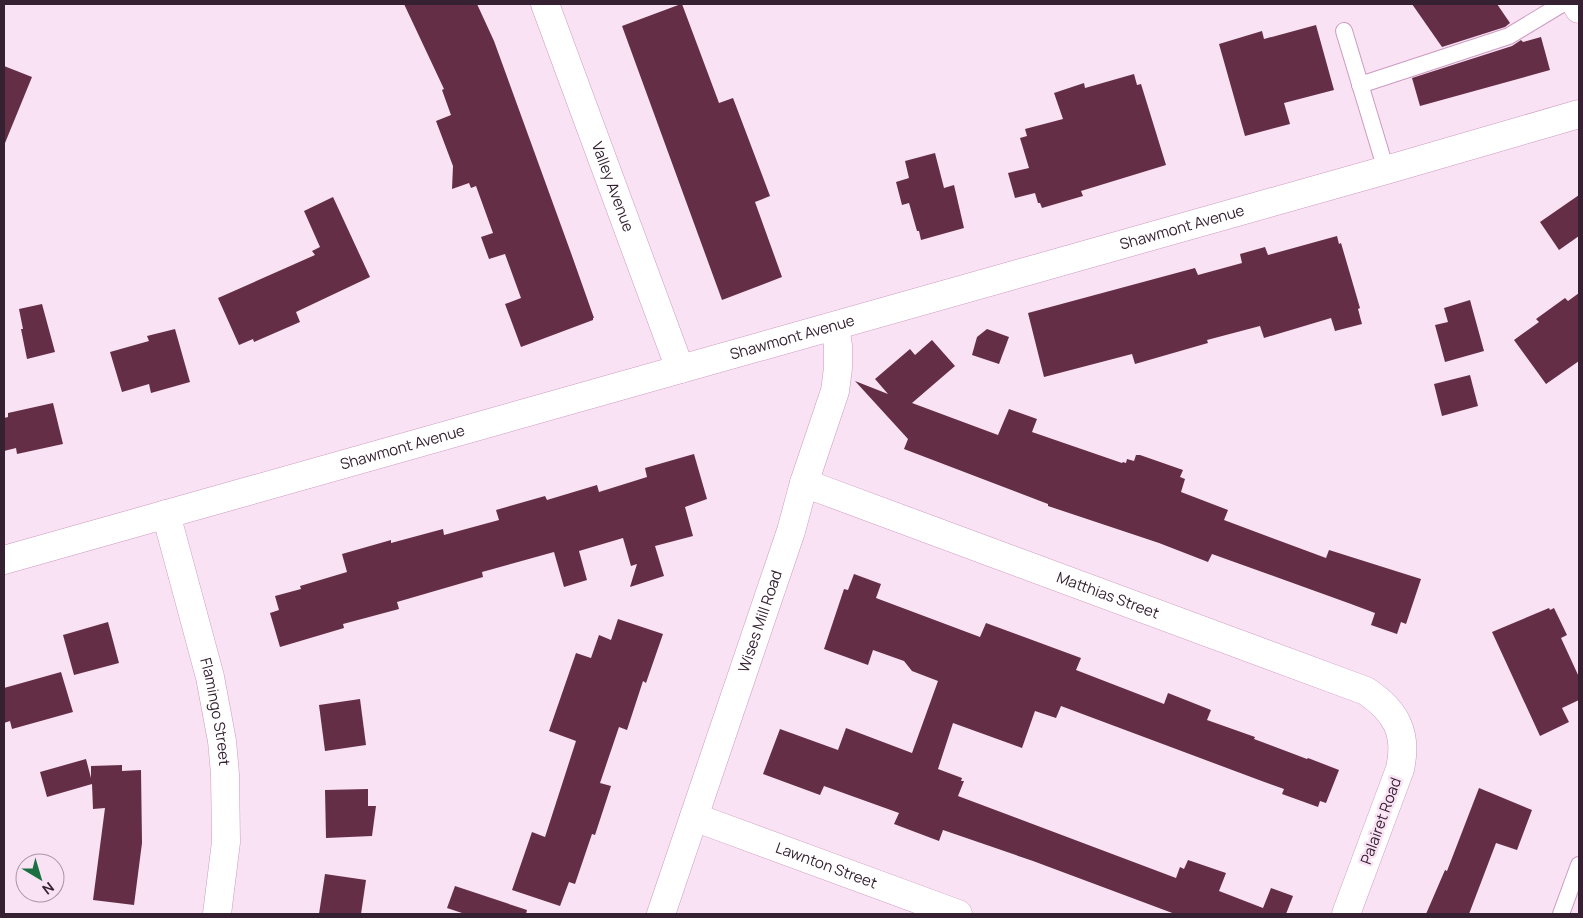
<svg xmlns="http://www.w3.org/2000/svg" width="1583" height="918" viewBox="0 0 1583 918" font-family="Manrope,sans-serif">
<style>
.building{fill:#642f46}
.lines{fill:none;stroke-linecap:round;stroke-linejoin:round}
.service-casing{stroke:#cd9ac2;stroke-width:18}
.minor-casing{stroke:#cd9ac2;stroke-width:29}
.tertiary-casing{stroke:#cd9ac2;stroke-width:29}
.secondary-casing{stroke:#cd9ac2;stroke-width:29}
.service{stroke:#fff;stroke-width:16}
.minor{stroke:#fff;stroke-width:28}
.tertiary{stroke:#fff;stroke-width:28}
.secondary{stroke:#fff;stroke-width:28}
.labels{text-anchor:middle;stroke-width:5;stroke-linejoin:round;paint-order:stroke}
.street-label{font-size:15px;fill:#352131;stroke:#f9e2f3}
</style>
<rect width="100%" height="100%" fill="#f9e2f3"/>
<g class="building">
<path d="M404 4H477L494 41 571 253 594 318H593V320L521 347 505 304 521 298 505 254 489 259 481 237 493 233 476 186 471 188 469 183 452 189 453 166 436 121 451 115 442 90 444 89Z"/>
<path d="M681 4H682L719 103 733 98 770 196 755 202 782 277 722 300 622 26Z"/>
<path d="M1412 4H1497L1510 23 1505 27 1442 47Z"/>
<path d="M1316 25 1334 90 1284 103 1290 124 1245 136 1219 44 1262 31 1264 39Z"/>
<path d="M1541 37 1550 70 1420 106 1412 78 1512 46 1521 40 1523 42Z"/>
<path d="M4 66 32 77 5 143H4Z"/>
<path d="M1134 74 1137 85 1141 84 1166 165 1081 191 1083 196 1042 208 1040 203H1038L1035 193 1015 198 1008 173 1029 168 1020 138 1027 136 1025 129 1063 119 1054 93 1084 83 1085 88Z"/>
<path d="M935 153 944 188 954 185 964 228 921 240 919 231H917L909 203 902 205 896 182 909 178 905 161Z"/>
<path d="M1579 195V236L1559 250 1540 222Z"/>
<path d="M333 197 370 277 296 312 300 322 254 342 253 339 239 345 218 298 315 255 312 251 320 247 304 211Z"/>
<path d="M1337 236 1339 244 1341 243 1360 308 1358 309 1362 324 1335 331 1331 318 1264 338 1260 326 1207 340 1208 343 1135 364 1132 354 1044 377 1028 313 1195 268 1198 275 1242 263 1240 254 1265 247 1268 255Z"/>
<path d="M1579 293V361L1546 384 1514 340 1539 322 1536 319 1565 298 1568 301Z"/>
<path d="M1470 300 1484 351 1445 362 1435 325 1448 322 1444 308Z"/>
<path d="M42 304 55 352 27 359 21 329H23L19 309Z"/>
<path d="M175 329 190 382 151 393 149 384 122 392 110 352 149 341 147 336Z"/>
<path d="M987 329 1009 337 999 364 972 355 977 337Z"/>
<path d="M932 340 955 366 912 403 998 435 1009 409 1037 419 1032 432 1122 463 1123 462 1126 463 1127 459 1134 461 1136 455H1140L1183 470 1180 477 1185 479 1181 492 1228 510 1224 520 1326 558 1329 550 1421 579 1406 624 1401 622 1397 634 1371 625 1375 613 1351 604 1212 554 1208 562 1159 543 1048 506V504L904 449 908 439 855 381 888 394 875 379 910 349 915 355Z"/>
<path d="M1470 375 1478 406 1442 416 1434 384Z"/>
<path d="M53 403 63 444 17 454 16 448 4 451V418L8 417V413Z"/>
<path d="M694 454 707 499 685 507 693 536 655 546 664 576 630 587 637 564 631 566 623 538 579 551 587 580 564 587 554 552 482 572 483 577 397 602 399 609 343 624 344 628 280 647 270 613 279 610 275 596 301 589 300 586 347 572 342 554 391 540V543L443 529 444 535 499 520 496 510 545 496 547 500 597 485 599 492 647 477 645 468Z"/>
<path d="M854 574 881 584 876 598 980 637 986 623 1081 658 1076 670 1164 704 1168 693 1211 710 1207 720 1255 737 1254 739 1307 759 1308 758 1339 770 1326 803 1320 801 1318 807 1282 794 1284 789 1259 780 1061 706 1056 718 1035 711 1022 748 953 723 938 769 962 778 961 781H964L958 796 1176 878 1180 867 1184 869 1188 860 1226 873 1219 891 1263 908 1271 888 1293 896 1286 914H1175L1033 861 943 830 939 841 894 824 899 813 824 786 820 795 763 774 780 729 838 750 846 728 912 753 938 681 912 671 904 661 873 650 868 665 824 649 844 589 848 590Z"/>
<path d="M1549 608 1550 610 1554 608 1567 635 1561 638 1579 677V700L1562 708 1569 722 1540 736 1492 632Z"/>
<path d="M618 619 663 634 646 683 643 681 627 730 619 727 600 783 611 786 595 835 592 834 575 884 569 882 560 906 512 890 532 832 545 837 576 741 549 731 576 653 591 658 599 635 611 640Z"/>
<path d="M108 622 119 663 74 675 63 635Z"/>
<path d="M61 672 73 712 12 729 10 721 4 723V688Z"/>
<path d="M360 699 366 745 325 751 319 705Z"/>
<path d="M86 759 91 778V766L122 765V771L141 770 142 843 134 905 93 900 105 808 93 809 92 784 47 797 40 772Z"/>
<path d="M1479 788 1532 810 1517 850 1496 843 1469 914H1426L1445 870 1447 871Z"/>
<path d="M368 789V806H376L372 836 326 838 325 790Z"/>
<path d="M325 874 366 880 361 914H319Z"/>
<path d="M455 886 527 910 526 914H465L447 908Z"/>
</g>
<g class="lines">
<g class="service-casing">
<g id="service">
<path d="M1344 31 1386 170"/>
<path d="M1360 85 1509 36 1562 4"/>
<path d="M1561 914 1579 865"/>
</g>
</g>
<g class="minor-casing">
<g id="minor">
<path id="s1" d="M545 4 680 369"/>
<path id="s2" d="M804 483 1366 691C1396 711 1408 733 1400 769L1346 914"/>
<path id="s3" d="M166 514 210 677 222 741 225 774 226 842 217 914"/>
<path id="s4" d="M694 817 958 914"/>
<path id="s5" d="M661 914 791 531 804 483 835 391 838 368V346L835 326"/>
</g>
</g>
<g class="tertiary-casing">
<g id="tertiary">
<path id="s6" d="M4 560 1386 170 1579 114"/>
</g>
</g>
<g class="secondary-casing">
<path id="secondary" d="M1576 4 1579 9"/>
</g>
<use href="#service" class="service"/>
<use href="#minor" class="minor"/>
<use href="#tertiary" class="tertiary"/>
<use href="#secondary" class="secondary"/>
</g>
<g class="labels">
<g class="street-label">
<text dy="5" stroke="none"><textPath href="#s1" startOffset="195">Valley Avenue</textPath></text>
<text dy="5" stroke="none"><textPath href="#s6" startOffset="1224">Shawmont Avenue</textPath></text>
<text dy="5" stroke="none"><textPath href="#s6" startOffset="819">Shawmont Avenue</textPath></text>
<text dy="5" stroke="none"><textPath href="#s6" startOffset="414">Shawmont Avenue</textPath></text>
<text dy="5" stroke="none"><textPath href="#s2" startOffset="324">Matthias Street</textPath></text>
<text dy="5" stroke="none"><textPath href="#s5" startOffset="309">Wises Mill Road</textPath></text>
<text dy="5" stroke="none"><textPath href="#s3" startOffset="204">Flamingo Street</textPath></text>
<text transform="translate(1381 821) rotate(-70)" y="5">Palairet Road</text>
<text dy="5" stroke="none"><textPath href="#s4" startOffset="141">Lawnton Street</textPath></text>
</g>
</g>
<rect width="1583" height="918" fill="none" stroke="#352131" stroke-width="10"/>
<g transform="translate(40 878) rotate(142)"><circle r="24" fill="#f9e2f3" stroke="#ab95a5"/>
<path d="M0-4L9 19L0 12L-9 19Z" fill="#1b6f41"/>
<text y="-8" font-size="14" font-weight="bold" text-anchor="middle" fill="#352131">N</text>
</g>
</svg>
